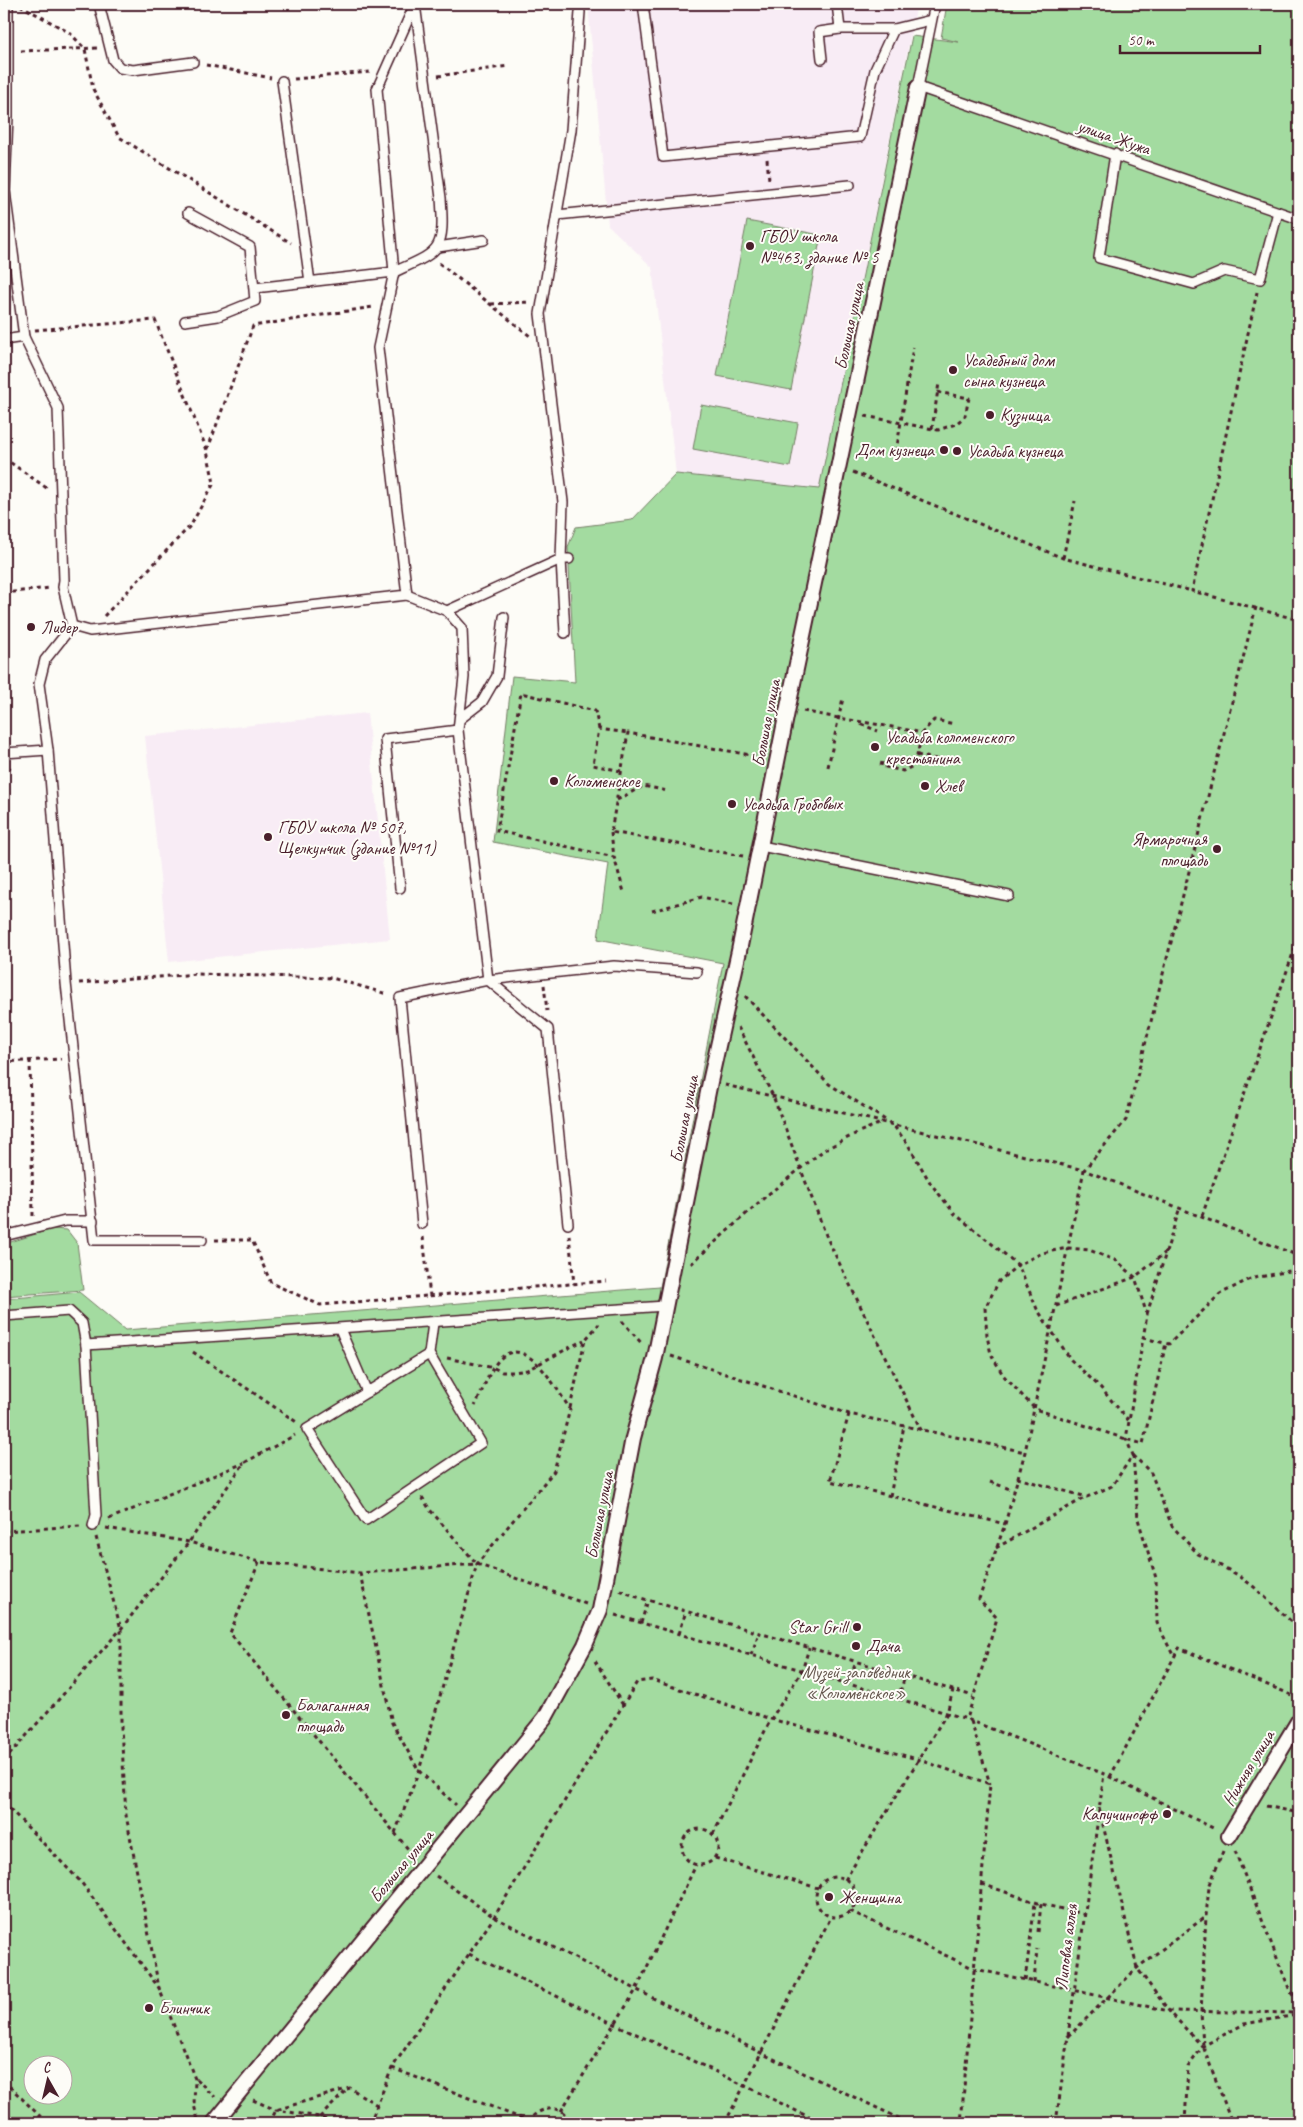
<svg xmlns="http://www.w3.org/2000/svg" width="1303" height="2127" viewBox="0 0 1303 2127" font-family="Caveat,sans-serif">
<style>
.built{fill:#f8ecf5}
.green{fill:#a3dba0;stroke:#767d66;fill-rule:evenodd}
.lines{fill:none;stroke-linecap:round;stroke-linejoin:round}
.service-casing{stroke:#4a1f2b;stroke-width:12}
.pedestrian-casing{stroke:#4a1f2b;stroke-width:18}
.path{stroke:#4a1f2b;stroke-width:3;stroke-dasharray:4 4;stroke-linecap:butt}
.service{stroke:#fdfcf7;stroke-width:9}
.pedestrian{stroke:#fdfcf7;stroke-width:14}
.poi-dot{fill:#4a1f2b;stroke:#fdfcf7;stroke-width:2}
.labels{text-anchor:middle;stroke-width:4;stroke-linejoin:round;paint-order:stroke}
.street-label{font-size:18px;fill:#4a1f2b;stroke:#fdfcf7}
.poi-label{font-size:18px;fill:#4a1f2b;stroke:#fdfcf7;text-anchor:start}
.park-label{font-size:18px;fill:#65574e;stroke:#fdfcf7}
</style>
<rect width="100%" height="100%" fill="#fdfcf7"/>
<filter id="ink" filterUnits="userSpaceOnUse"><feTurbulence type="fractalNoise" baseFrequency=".02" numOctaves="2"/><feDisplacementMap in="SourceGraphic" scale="10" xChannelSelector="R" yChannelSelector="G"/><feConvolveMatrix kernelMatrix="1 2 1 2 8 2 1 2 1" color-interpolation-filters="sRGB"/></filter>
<g filter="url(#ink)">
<g class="built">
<path d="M588 4H917L819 489 676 474 652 267 608 225Z"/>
<path d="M367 713 390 939 169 962 145 736Z"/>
</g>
<g class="green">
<path d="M947 4H1299V2123H4V1299L79 1292 125 1330 660 1287 723 963 598 939 608 864 493 842 512 676 575 682 568 547 576 527 632 520 676 474 819 489 912 36 959 42 941 38ZM32 2064H62V2094H32Z"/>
<path d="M747 221 821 235 791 390 717 376Z"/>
<path d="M701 405 798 423 790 467 693 449Z"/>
<path d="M52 1229 67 1230 77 1243 83 1290 4 1296V1244Z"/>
</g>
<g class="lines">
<g class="service-casing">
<g id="service">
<path d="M99 4 113 60 120 68 133 70 193 62"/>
<path d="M415 4 441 198C445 252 440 251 394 272L377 89Z"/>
<path d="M643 4 663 157 860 137 875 70 894 29"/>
<path d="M837 4 840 29"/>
<path d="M935 4 918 87 1299 219"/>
<path d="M822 59 819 32 840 29H894L931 20"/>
<path d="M282 81 310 282"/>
<path d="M1115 154 1099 258 1194 284 1224 271 1260 279 1278 212"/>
<path d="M4 191H5L8 116V4"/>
<path d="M5 191 24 337 58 408 64 580 63 587 72 626 90 631 407 595 378 348 394 272 255 288"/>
<path d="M557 215 850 185"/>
<path d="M438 247 484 240"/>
<path d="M185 321 218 316 255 301 250 247 188 213"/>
<path d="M4 340 24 337"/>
<path d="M407 595 447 611 462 628 464 677 458 730 488 980 548 1029 568 1224"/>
<path d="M447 611 561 559H569"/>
<path d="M72 626 45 660 39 684 48 750 66 983 94 1240H202"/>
<path d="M565 633 561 559 563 502 540 314 571 130 580 12"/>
<path d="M460 719 482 702 497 676 504 617"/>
<path d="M4 753 48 750"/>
<path d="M761 846 1009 896"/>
<path d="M400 888 385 739 458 730"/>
<path d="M422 1224 400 998 488 980 614 966 697 972"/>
<path d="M4 1236 65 1221H93"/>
<path d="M4 1316 69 1311 82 1323 86 1345 665 1306"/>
<path d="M340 1329 367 1392"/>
<path d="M86 1345 96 1515 93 1526"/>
<path d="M429 1354 481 1443 366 1520 307 1429 429 1354 433 1323"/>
</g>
</g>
<g class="pedestrian-casing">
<g id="pedestrian">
<path d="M1229 1836 1299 1720"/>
<path d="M214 2123 545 1718 585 1645 600 1610 633 1438 655 1358 710 1082 739 951 788 707 918 87"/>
</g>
</g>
<g class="path">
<path d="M20 5 70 33 85 49 93 89 119 137 291 243"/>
<path d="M21 51 97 48"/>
<path d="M206 65 271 78"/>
<path d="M438 76 509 66"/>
<path d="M294 79 370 72"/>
<path d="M767 159 769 180"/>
<path d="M439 263 530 336"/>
<path d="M1257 292 1192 591 1299 620"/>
<path d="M491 304 530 302"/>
<path d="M35 330 155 320 207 450"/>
<path d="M865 416 938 430 956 424 965 416 969 398 937 392"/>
<path d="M932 429 939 383"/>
<path d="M4 458 48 489"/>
<path d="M895 459 913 347"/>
<path d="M853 472 1063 558 1192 591"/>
<path d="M1063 558 1075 501"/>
<path d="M4 593 50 588"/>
<path d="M1256 607 1126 1120 1084 1170 1299 1256"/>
<path d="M104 616 191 525 214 483 207 451 253 326 373 307"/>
<path d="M803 711C843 720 882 724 922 733"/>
<path d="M861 724 878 731"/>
<path d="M599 729 595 711 521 693 497 831 614 857"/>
<path d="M888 733 896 735 895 743"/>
<path d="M917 755 944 761"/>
<path d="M882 762 881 766 903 771 915 765 922 733 934 720 955 724"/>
<path d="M828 767 843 698"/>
<path d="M621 771 593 765 599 729 628 733"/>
<path d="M4 777 11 765"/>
<path d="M617 800 643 786 668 791"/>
<path d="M611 832 614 857 624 892"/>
<path d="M743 856 611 832 628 733 762 757"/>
<path d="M652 911 702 897 733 904"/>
<path d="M79 983 198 974 332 978 387 994"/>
<path d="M544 985 547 1011"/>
<path d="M745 996 829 1084 893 1125 907 1143 931 1184 955 1214 1018 1265 1037 1309 1071 1360 1100 1387 1129 1421"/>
<path d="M738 1027 773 1096 827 1238 921 1430"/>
<path d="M30 1060 33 1216"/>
<path d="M4 1062 61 1059"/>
<path d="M725 1085 1084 1170 1025 1452 1005 1524 979 1599 997 1618 967 1719"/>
<path d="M1202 1216 1299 936"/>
<path d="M569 1235 574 1284"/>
<path d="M423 1237 430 1296"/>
<path d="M215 1240H252L271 1283 320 1305 606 1281"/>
<path d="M691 1264 766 1196 824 1150 859 1132 883 1122"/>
<path d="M1056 1306 1135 1277 1166 1252"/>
<path d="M1147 1314 1180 1207"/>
<path d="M622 1321 643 1345"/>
<path d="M1143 1338 1169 1344 1220 1294 1250 1279 1299 1269"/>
<path d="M193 1352 298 1423"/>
<path d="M671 1356 849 1414 1025 1452"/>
<path d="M447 1358 494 1368 502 1372H514L527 1370 584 1340"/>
<path d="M570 1408 585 1340 599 1324"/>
<path d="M849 1414 830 1481 1005 1524"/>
<path d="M1133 1455 1151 1473 1172 1526 1198 1554 1238 1575 1254 1587 1293 1623 1299 1632"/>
<path d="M1133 1456 1138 1519 1156 1578 1157 1623 1174 1657"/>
<path d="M1017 1478 1087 1497 1112 1486 1133 1455 1126 1439 1147 1315 1135 1277 1117 1261 1089 1250 1068 1248 1042 1253 1018 1265 999 1281 985 1308 987 1336 991 1354 1003 1375 1035 1409 1126 1439 1143 1444 1166 1343"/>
<path d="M990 1482 1013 1490"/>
<path d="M890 1496 904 1426"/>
<path d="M422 1497 430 1510 477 1564"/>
<path d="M109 1519 244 1463"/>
<path d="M106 1528 189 1542 259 1562 360 1573 477 1564 586 1604"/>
<path d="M4 1531 80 1526"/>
<path d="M96 1537 121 1629V1727L126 1815 159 1988"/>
<path d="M996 1548 1086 1497"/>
<path d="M259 1562 230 1633 413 1855"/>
<path d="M360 1573 392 1723 419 1771 456 1805"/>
<path d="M620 1590 634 1596 973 1696"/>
<path d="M615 1615 967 1719 1104 1774 1215 1829"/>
<path d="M641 1623 648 1600"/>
<path d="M679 1634 686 1611"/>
<path d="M751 1655 759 1633"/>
<path d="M595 1661 623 1705"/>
<path d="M848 1684 856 1662"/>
<path d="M898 1699 905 1676"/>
<path d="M971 1721 990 1784"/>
<path d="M4 1761 121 1629 189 1542 244 1463 295 1435"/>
<path d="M1110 1777 1179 1648 1299 1698"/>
<path d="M4 1803 81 1882 159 1988 195 2079 194 2105 198 2120"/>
<path d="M1266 1806 1299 1813"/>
<path d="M1099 1808 1137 1968 1169 2011 1202 2046"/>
<circle cx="700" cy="1847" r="18"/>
<path d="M395 1833 419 1771 477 1564 554 1471 570 1409C557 1390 528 1334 501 1358 490 1367 482 1393 475 1406"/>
<path d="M713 1834 771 1719 802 1671 809 1648"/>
<path d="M1223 1851 1209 1887 1206 1916 1201 2012 1203 2046 1232 2123"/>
<path d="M1235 1851 1290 1991 1299 2004"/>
<path d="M715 1858 818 1888"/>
<path d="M436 1876 494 1917 761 2053 909 2123"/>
<circle cx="836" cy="1897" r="20"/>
<path d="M845 1880 947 1713 953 1690"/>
<path d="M982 1884 1041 1904 1084 1914"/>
<path d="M850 1911 975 1969 1169 2011 1299 2013"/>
<path d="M1038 1932 1041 1904"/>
<path d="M469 1954C586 2011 704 2065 821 2123"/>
<path d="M1025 1980 1035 1903"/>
<path d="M1034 1982 1037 1949"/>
<path d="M1068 2037 1137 1968 1205 1917"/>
<path d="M392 2068 528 2121"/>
<path d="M196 2079 215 2097"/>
<path d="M4 2081 47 2123"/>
<path d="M253 2100 276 2110 320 2117 333 2123"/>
<path d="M561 2111 636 1990 696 1865"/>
<path d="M270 2123 276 2110 350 2088 377 2105"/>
<path d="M314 2123 349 2088"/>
<path d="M370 2123 392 2068 494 1917 637 1682 652 1680 771 1719 917 1759 990 1784 961 2123"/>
<path d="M528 2123C536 2106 565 2102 571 2123"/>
<path d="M725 2123 831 1917"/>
<path d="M1056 2123 1104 1774"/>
<path d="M1185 2123 1188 2067 1203 2046 1244 2024 1297 2015"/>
</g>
<use href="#service" class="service"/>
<use href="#pedestrian" class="pedestrian"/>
</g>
</g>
<g class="poi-dot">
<circle cx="750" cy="246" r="5"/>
<circle cx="953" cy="370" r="5"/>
<circle cx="990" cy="415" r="5"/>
<circle cx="944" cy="450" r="5"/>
<circle cx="957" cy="451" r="5"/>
<circle cx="31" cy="627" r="5"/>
<circle cx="875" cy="747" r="5"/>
<circle cx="554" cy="781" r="5"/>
<circle cx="925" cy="786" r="5"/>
<circle cx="732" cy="804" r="5"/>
<circle cx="268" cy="837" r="5"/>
<circle cx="1217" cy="849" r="5"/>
<circle cx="857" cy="1627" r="5"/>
<circle cx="856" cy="1646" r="5"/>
<circle cx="286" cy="1715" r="5"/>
<circle cx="1167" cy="1814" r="5"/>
<circle cx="829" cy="1897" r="5"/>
<circle cx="149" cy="2008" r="5"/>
</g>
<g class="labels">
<g class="street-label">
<text transform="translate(1114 137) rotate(19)" y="6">улица Жужа</text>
<text transform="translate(849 326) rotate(-78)" y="6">Большая улица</text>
<text transform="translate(766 723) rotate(-79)" y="6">Большая улица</text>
<text transform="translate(684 1119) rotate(-79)" y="6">Большая улица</text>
<text transform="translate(599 1515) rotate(-79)" y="6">Большая улица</text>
<text transform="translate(1248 1768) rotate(-59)" y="6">Нижняя улица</text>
<text transform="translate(401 1866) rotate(-50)" y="6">Большая улица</text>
<text transform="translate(1066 1947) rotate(-83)" y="6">Липовая аллея</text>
</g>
<g class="poi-label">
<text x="760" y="242">ГБОУ школа<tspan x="760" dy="21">№463, здание № 5</tspan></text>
<text x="963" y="366">Усадебный дом<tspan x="963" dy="21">сына кузнеца</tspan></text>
<text x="1000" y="421">Кузница</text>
<text x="934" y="456" text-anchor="end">Дом кузнеца</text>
<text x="967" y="457">Усадьба кузнеца</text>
<text x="41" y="633">Лидер</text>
<text x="885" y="743">Усадьба коломенского<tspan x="885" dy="21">крестьянина</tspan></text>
<text x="564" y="787">Коломенское</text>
<text x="935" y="792">Хлев</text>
<text x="742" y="810">Усадьба Гробовых</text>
<text x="278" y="833">ГБОУ школа № 507,<tspan x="278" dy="21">Щелкунчик (здание №11)</tspan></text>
<text x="1207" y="845" text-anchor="end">Ярмарочная<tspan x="1207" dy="21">площадь</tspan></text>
<text x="847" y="1633" text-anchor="end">Star Grill</text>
<text x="866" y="1652">Дача</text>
<text x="296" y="1711">Балаганная<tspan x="296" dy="21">площадь</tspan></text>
<text x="1157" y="1820" text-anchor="end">Капучинофф</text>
<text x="839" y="1903">Женщина</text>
<text x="159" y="2014">Блинчик</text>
</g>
<g class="park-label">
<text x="856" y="1678">Музей-заповедник<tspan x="856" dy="21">«Коломенское»</tspan></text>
</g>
</g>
<rect width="1303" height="2127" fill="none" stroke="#fdfcf7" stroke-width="20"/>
<rect x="10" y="10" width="1283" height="2107" fill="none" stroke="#4a1f2b" stroke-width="2" filter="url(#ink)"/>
<g transform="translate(48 2080) rotate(352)"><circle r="24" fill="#fdfcf7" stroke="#b5a4a5"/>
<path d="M0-4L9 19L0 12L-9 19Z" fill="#4a1f2b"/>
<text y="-8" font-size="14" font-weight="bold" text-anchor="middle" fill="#4a1f2b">С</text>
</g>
<path d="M1120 45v8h140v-8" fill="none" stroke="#4a1f2b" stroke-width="2.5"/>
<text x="1128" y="45" font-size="15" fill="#4a1f2b" stroke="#fdfcf7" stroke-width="4" paint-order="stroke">50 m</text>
</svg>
